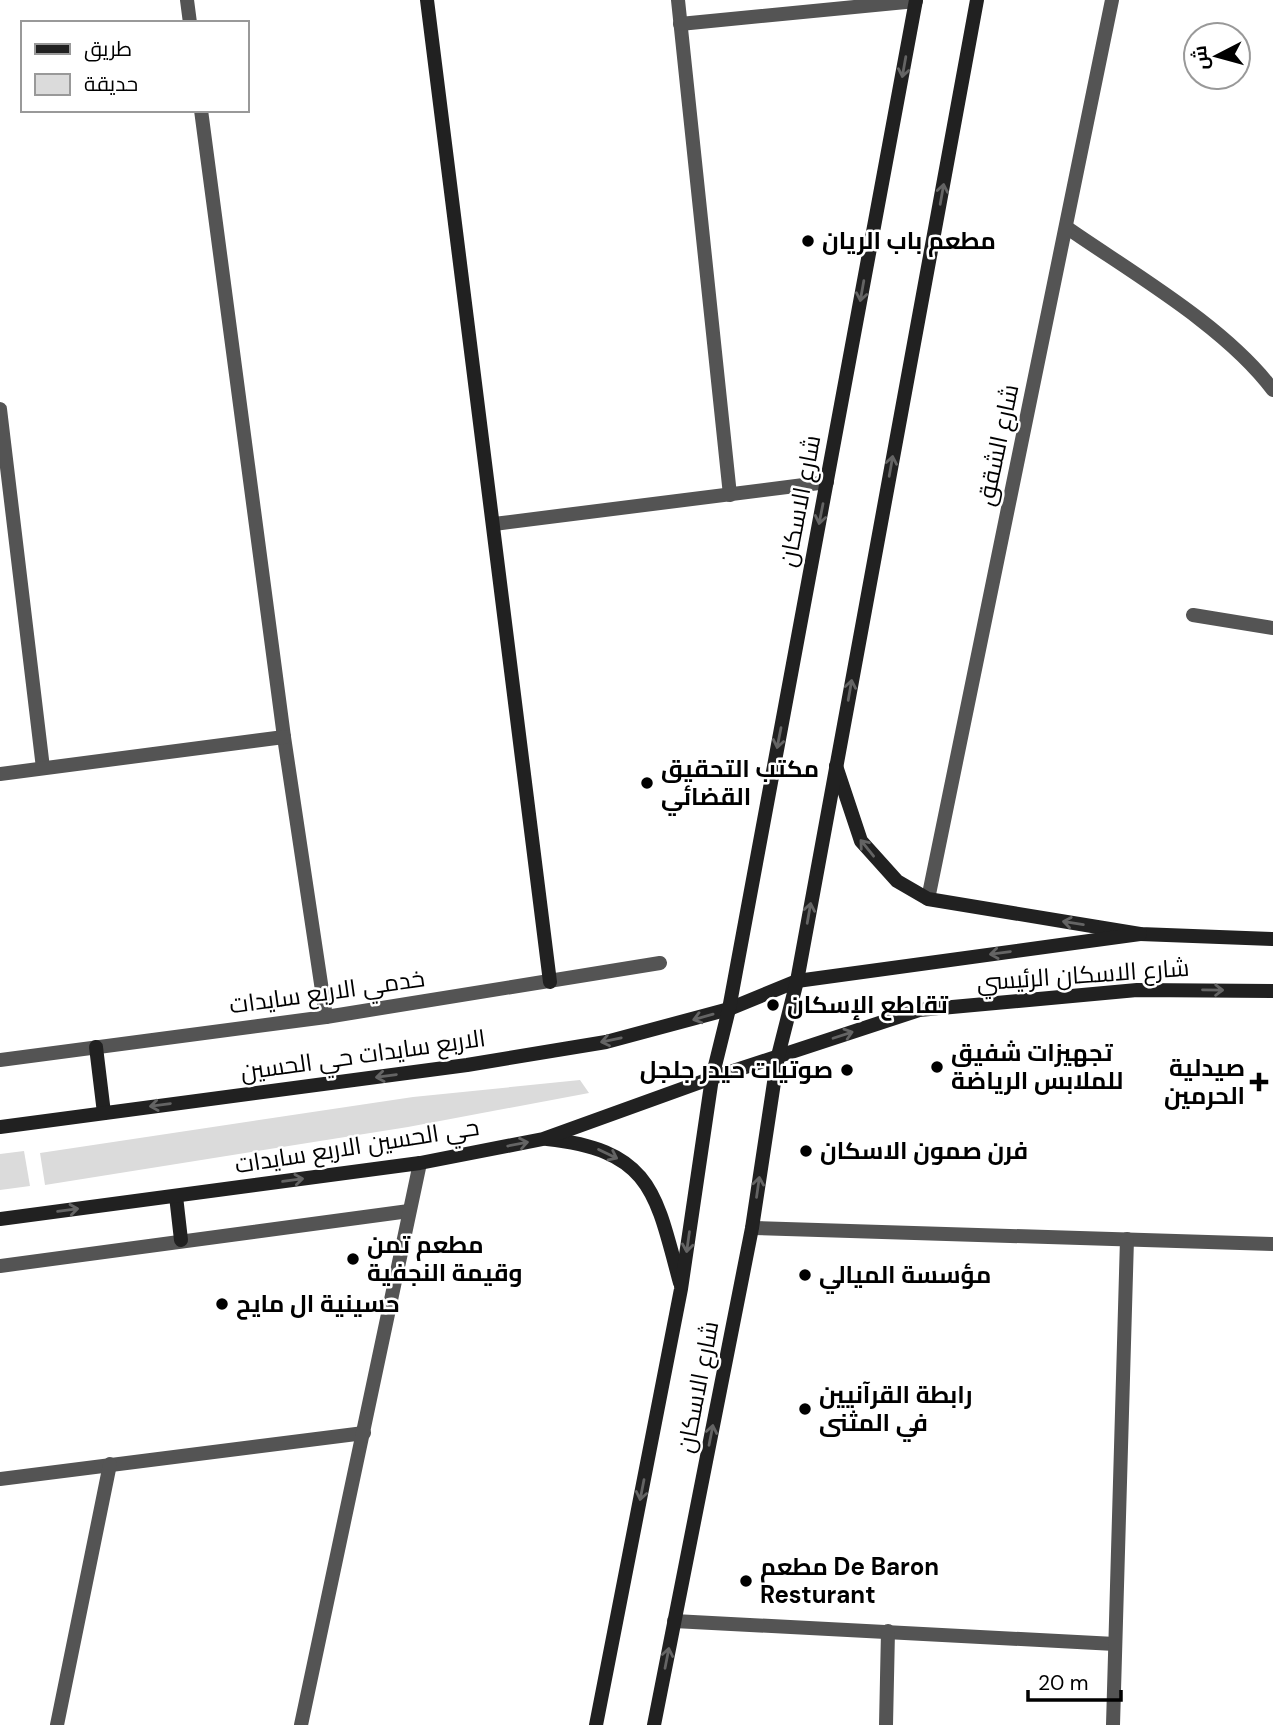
<svg xmlns="http://www.w3.org/2000/svg" width="1273" height="1725" viewBox="0 0 1273 1725" font-family="'DM Sans',Cairo,sans-serif">
<style>
.green{fill:#dbdbdb}
.lines{fill:none;stroke-linecap:round;stroke-linejoin:round}
.street{stroke:#545454;stroke-width:14}
.secondary{stroke:#212121;stroke-width:14}
.oneway{stroke:#646464}
.poi-dot{fill:#000;stroke:#fff;stroke-width:2.5}
.labels{text-anchor:middle;stroke-width:5;stroke-linejoin:round;paint-order:stroke}
.poi-label{font-size:24px;font-weight:bold;fill:#000;stroke:#fff;text-anchor:start}
.street-label{font-size:24px;fill:#000;stroke:#fff}
</style>
<rect width="100%" height="100%" fill="#fff"/>
<g class="green">
<path d="M580 1080 589 1093 408 1127 45 1185 40 1153 413 1097Z"/>
<path d="M24 1151 30 1186 0 1190V1154Z"/>
</g>
<g class="lines">
<g class="street">
<path d="M187 0 190 23"/>
<path d="M678 0 730 495"/>
<path d="M680 24 916 1"/>
<path d="M201 110 284 737 326 1017"/>
<path d="M1066 227C1132 273 1225 326 1273 390"/>
<path d="M0 409 43 768"/>
<path d="M494 524 827 482"/>
<path d="M1193 615 1273 628"/>
<path d="M0 774 284 737"/>
<path d="M928 899 1112 0"/>
<path d="M0 1060 326 1017 660 963"/>
<path d="M752 1228 1273 1244"/>
<path d="M0 1266 409 1211"/>
<path d="M0 1479 364 1433"/>
<path d="M674 1621 1115 1644"/>
<path d="M57 1725 110 1464"/>
<path d="M301 1725 420 1163"/>
<path d="M886 1725 888 1631"/>
<path d="M1113 1725 1127 1239"/>
</g>
<g class="secondary">
<path d="M427 0 550 982"/>
<path d="M836 766 861 841 897 881 928 899 1140 934 1273 939"/>
<path d="M96 1047 104 1113"/>
<path d="M0 1127 467 1065 606 1042 729 1009 797 981 1140 934"/>
<path d="M547 1139C652 1150 656 1194 680 1283"/>
<path d="M176 1196 181 1240"/>
<path d="M0 1219 420 1163 543 1139 712 1078 919 1010 1137 990 1273 991"/>
<path d="M596 1725 681 1289 712 1078 729 1009 916 0"/>
<path d="M654 1725 752 1228 778 1056 797 981 977 0"/>
</g>
</g>
<defs><path id="oneway-shaft" d="M-6 0H5M1.5-3L5.5 0L1.5 3" fill="none" stroke-width="1.6" stroke-linecap="round" stroke-linejoin="round" transform="scale(1.75)"/></defs>
<g class="oneway">
<use href="#oneway-shaft" transform="translate(904 67) rotate(100)"/>
<use href="#oneway-shaft" transform="translate(942 194) rotate(-80)"/>
<use href="#oneway-shaft" transform="translate(862 291) rotate(100)"/>
<use href="#oneway-shaft" transform="translate(891 466) rotate(-80)"/>
<use href="#oneway-shaft" transform="translate(821 514) rotate(101)"/>
<use href="#oneway-shaft" transform="translate(850 690) rotate(-80)"/>
<use href="#oneway-shaft" transform="translate(779 738) rotate(101)"/>
<use href="#oneway-shaft" transform="translate(867 848) rotate(-129)"/>
<use href="#oneway-shaft" transform="translate(809 913) rotate(-80)"/>
<use href="#oneway-shaft" transform="translate(1073 923) rotate(-171)"/>
<use href="#oneway-shaft" transform="translate(1000 953) rotate(172)"/>
<use href="#oneway-shaft" transform="translate(1213 990) rotate(1)"/>
<use href="#oneway-shaft" transform="translate(703 1017) rotate(164)"/>
<use href="#oneway-shaft" transform="translate(843 1035) rotate(-18)"/>
<use href="#oneway-shaft" transform="translate(611 1040) rotate(168)"/>
<use href="#oneway-shaft" transform="translate(386 1076) rotate(172)"/>
<use href="#oneway-shaft" transform="translate(160 1105) rotate(172)"/>
<use href="#oneway-shaft" transform="translate(518 1144) rotate(-11)"/>
<use href="#oneway-shaft" transform="translate(608 1154) rotate(26)"/>
<use href="#oneway-shaft" transform="translate(293 1180) rotate(-8)"/>
<use href="#oneway-shaft" transform="translate(758 1187) rotate(-82)"/>
<use href="#oneway-shaft" transform="translate(68 1210) rotate(-7)"/>
<use href="#oneway-shaft" transform="translate(688 1242) rotate(98)"/>
<use href="#oneway-shaft" transform="translate(711 1435) rotate(-79)"/>
<use href="#oneway-shaft" transform="translate(642 1490) rotate(101)"/>
<use href="#oneway-shaft" transform="translate(667 1658) rotate(-79)"/>
</g>
<g class="poi-dot">
<circle cx="808" cy="241" r="7"/>
<circle cx="647" cy="783" r="7"/>
<circle cx="773" cy="1005" r="7"/>
<circle cx="937" cy="1067" r="7"/>
<circle cx="847" cy="1070" r="7"/>
<path d="M1255.5 1071.5h7v7h7v7h-7v7h-7v-7h-7v-7h7z"/>
<circle cx="806" cy="1151" r="7"/>
<circle cx="353" cy="1259" r="7"/>
<circle cx="805" cy="1275" r="7"/>
<circle cx="222" cy="1304" r="7"/>
<circle cx="805" cy="1409" r="7"/>
<circle cx="746" cy="1581" r="7"/>
</g>
<g class="labels">
<g class="poi-label">
<text x="822" y="249">مطعم باب الريان</text>
<text x="661" y="777">مكتب التحقيق<tspan x="661" dy="28">القضائي</tspan></text>
<text x="787" y="1013">تقاطع الإسكان</text>
<text x="951" y="1061">تجهيزات شفيق<tspan x="951" dy="28">للملابس الرياضة</tspan></text>
<text x="1245" y="1076" text-anchor="end">صيدلية<tspan x="1245" dy="28">الحرمين</tspan></text>
<text x="833" y="1078" text-anchor="end">صوتيات حيدر جلجل</text>
<text x="820" y="1159">فرن صمون الاسكان</text>
<text x="367" y="1253">مطعم تمن<tspan x="367" dy="28">وقيمة النجفية</tspan></text>
<text x="819" y="1283">مؤسسة الميالي</text>
<text x="236" y="1312">حسينية ال مايح</text>
<text x="819" y="1403">رابطة القرآنيين<tspan x="819" dy="28">في المثنى</tspan></text>
<text x="760" y="1575">مطعم De Baron<tspan x="760" dy="28">Resturant</tspan></text>
</g>
<g class="street-label">
<text transform="translate(998 445) rotate(-78)" y="8">شارع الشقق</text>
<text transform="translate(800 501) rotate(-79)" y="8">شارع الاسكان</text>
<text transform="translate(1083 975) rotate(-4)" y="8">شارع الاسكان الرئيسي</text>
<text transform="translate(327 992) rotate(-8)" y="8">خدمي الاربع سايدات</text>
<text transform="translate(363 1055) rotate(-8)" y="8">الاربع سايدات حي الحسين</text>
<text transform="translate(357 1146) rotate(-9)" y="8">حي الحسين الاربع سايدات</text>
<text transform="translate(698 1387) rotate(-79)" y="8">شارع الاسكان</text>
</g>
</g>
<rect x="21" y="21" width="228" height="91" fill="#ffffff" stroke="#999999" stroke-width="2"/>
<rect x="35" y="44" width="35" height="10" fill="#212121" stroke="#999999" stroke-width="2"/>
<text x="84" y="56" font-size="21" fill="#000000">طريق</text>
<rect x="35" y="74" width="35" height="21" fill="#dbdbdb" stroke="#999999" stroke-width="2"/>
<text x="84" y="91" font-size="21" fill="#000000">حديقة</text>
<g transform="translate(1217 56) rotate(264)"><circle r="33" fill="#ffffff" stroke="#999999" stroke-width="2"/>
<path d="M0-5L12 26L0 18L-12 26Z" fill="#000000"/>
<text y="-10" font-size="19" font-weight="bold" text-anchor="middle" fill="#000000">ش</text>
</g>
<path d="M1028 1690v10h93v-10" fill="none" stroke="#000000" stroke-width="3.5"/>
<text x="1038" y="1690" font-size="21" fill="#000000" stroke="#ffffff" stroke-width="5" paint-order="stroke">20 m</text>
</svg>
